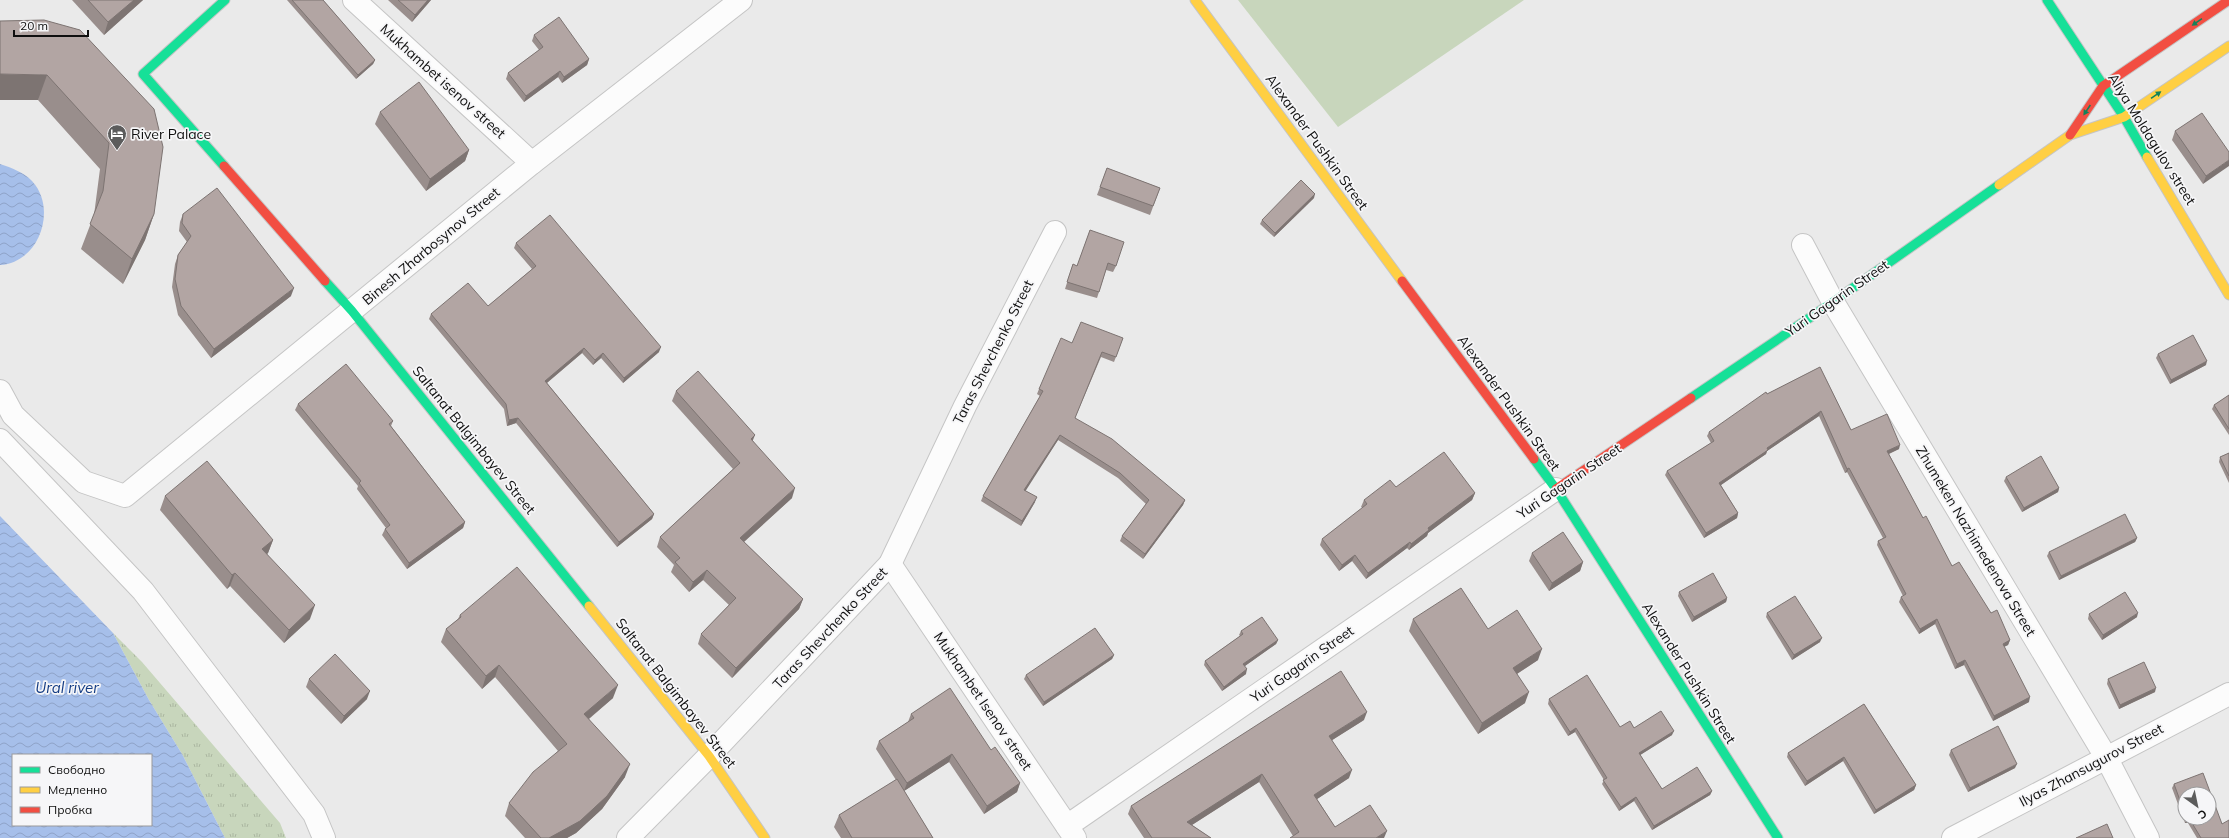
<svg xmlns="http://www.w3.org/2000/svg" width="2229" height="838" viewBox="0 0 2229 838" font-family="Mulish,sans-serif">
<style>
.grass{fill:url(#grass-tufts)}
.park{fill:#c8d6bc}
.water{fill:url(#water-waves);fill-rule:evenodd}
.lines{fill:none;stroke-linecap:round;stroke-linejoin:round}
.street-casing{stroke:#c5c5c5;stroke-width:24}
.fast-casing{stroke:#c5c5c5;stroke-width:11}
.slow-casing{stroke:#c5c5c5;stroke-width:11}
.jam-casing{stroke:#c5c5c5;stroke-width:11}
.street{stroke:#fcfcfc;stroke-width:22}
.fast{stroke:#16e098;stroke-width:9}
.slow{stroke:#ffcf43;stroke-width:9}
.jam{stroke:#f24e42;stroke-width:9}
.wall{fill:#998e8c;fill-rule:evenodd}
.shaded-wall{fill:#7d7472}
.building{fill:#b2a5a3;stroke:#7d7472}
.oneway{fill:#13825a}
.labels{text-anchor:middle;stroke-width:3.5;stroke-linejoin:round;paint-order:stroke}
.street-label{font-size:14px;fill:#0f0f0f;stroke:#f6f6f8}
.poi-label{font-size:14px;fill:#0f0f0f;stroke:#f6f6f8;text-anchor:start}
.water-label{font-size:15px;font-style:italic;fill:#153d84;stroke:#f6f6f8}
</style>
<defs>
<pattern id="grass-tufts" width="24" height="20" patternUnits="userSpaceOnUse"><rect width="24" height="20" fill="#c8d6bc"/><path d="M3 7l-1-3M5 7V3M7 7l1-3M15 17l-1-3M17 17v-4M19 17l1-3" fill="none" stroke="#abb6a0"/></pattern>
<pattern id="water-waves" width="16" height="10" patternUnits="userSpaceOnUse"><rect width="16" height="10" fill="#a6bfea"/><path d="M0 5q4-4 8 0t8 0" fill="none" stroke="#8ea3c8"/></pattern>
</defs>
<rect width="100%" height="100%" fill="#eaeaea"/>
<path class="grass" d="M113 633 142 662 280 823 286 838H225L182 754 149 700Z"/>
<path class="park" d="M1238 0H1524L1338 127Z"/>
<g class="water">
<path d="M0 164C12 168 23 172 32 181 58 209 39 263 0 265Z"/>
<path d="M0 516 113 633 149 700 182 754 225 838H0ZM13 755H151V825H13Z"/>
</g>
<g class="lines">
<g class="street-casing">
<g id="street">
<path d="M354 0 532 163"/>
<path d="M1803 245 1833 302 2106 757 2148 838"/>
<path d="M0 391 13 415 84 482 125 496 532 163 741 0"/>
<path d="M0 440 143 591 314 814 324 838"/>
<path d="M890 564 1075 838"/>
<path d="M1067 826 1556 489"/>
<path d="M628 838 709 756 890 564 965 406 1055 232"/>
<path d="M1953 838 2229 694"/>
</g>
</g>
<g class="fast-casing">
<g id="fast">
<path d="M2047 0 2124 117 2147 157"/>
<path d="M224 166 143 74 225 0"/>
<path d="M325 281 352 311 589 606"/>
<path d="M1691 398 1833 302 1999 185"/>
<path d="M1534 459 1556 489 1778 838"/>
</g>
</g>
<g class="slow-casing">
<g id="slow">
<path d="M1195 0 1402 281"/>
<path d="M2147 157 2229 295"/>
<path d="M1999 185 2070 135 2124 117 2229 46"/>
<path d="M589 606 709 756 765 838"/>
</g>
</g>
<g class="jam-casing">
<g id="jam">
<path d="M2070 135 2103 86 2229 0"/>
<path d="M224 166 325 281"/>
<path d="M1402 281 1534 459"/>
<path d="M1556 489 1691 398"/>
</g>
</g>
<use href="#street" class="street"/>
<use href="#fast" class="fast"/>
<use href="#slow" class="slow"/>
<use href="#jam" class="jam"/>
</g>
<g class="wall">
<path d="M72 0H143L104 35Z"/>
<path d="M287 0H323L375 60 373 64 356 79Z"/>
<path d="M388 0H431L412 22Z"/>
<path d="M44 20 154 214 145 240 123 284 81 249 94 215 100 169 38 100Z"/>
<path d="M534 35 589 59 587 65 562 83 558 77 524 102 506 79 508 73 539 50 532 41Z"/>
<path d="M380 112 469 150 465 161 426 191 375 124Z"/>
<path d="M2175 131 2229 152 2203 184 2172 140Z"/>
<path d="M1107 168 1160 188 1150 215 1097 195Z"/>
<path d="M1314 198 1274 237 1260 224 1262 220Z"/>
<path d="M183 214 291 296 211 358 178 315 172 287 175 264 178 255 187 242 179 231 180 222Z"/>
<path d="M1090 230 1116 266 1113 272 1106 270 1097 298 1065 289 1073 264 1077 266Z"/>
<path d="M516 243 659 352 623 383 601 358 593 365 582 353 547 383 654 514 652 519 617 547 516 423 507 426 504 409 429 319 431 314 488 306 532 269 514 248Z"/>
<path d="M1123 338 1114 362 1101 357 1075 418 1185 500 1183 505 1143 559 1120 541 1122 536 1146 504 1118 478 1058 440 1025 490 1035 502 1021 526 981 501 983 496 1040 396 1037 394 1039 389 1072 343Z"/>
<path d="M2158 354 2206 365 2170 384 2156 358Z"/>
<path d="M1820 367 1851 430 1899 449 1889 454 1923 518 1952 566 1991 613 2010 640 2008 645 2004 647 2029 702 1993 721 1964 665 1955 669 1935 624 1919 634 1899 602 1901 597 1903 596 1877 545 1878 541 1883 538 1847 472 1845 473 1819 416 1767 451 1766 454 1721 485 1738 513 1737 518 1704 538 1665 475 1667 471 1711 443 1707 436 1709 432 1767 394Z"/>
<path d="M676 391 753 441 792 498 744 542 803 599 799 609 732 678 698 644 701 634 729 605 703 580 689 592 671 572 674 565 657 547 660 537 733 469 672 401Z"/>
<path d="M2229 395V435L2212 409 2214 405Z"/>
<path d="M298 404 393 421 391 426 465 522 463 528 407 569 382 535 385 529 386 528 357 489 358 486 295 410Z"/>
<path d="M2229 453V483L2219 462 2220 457Z"/>
<path d="M2006 477 2059 488 2058 492 2022 512 2004 481Z"/>
<path d="M1396 487 1475 493 1472 500 1428 533 1427 536 1409 550 1407 548 1366 579 1352 561 1339 571 1320 545 1322 539 1363 508 1361 507 1364 500Z"/>
<path d="M165 496 273 540 268 553 267 554 310 619 284 643 230 586 227 589 160 510Z"/>
<path d="M2137 538 2135 542 2059 580 2047 556 2049 552Z"/>
<path d="M1532 553 1583 562 1580 571 1549 591 1529 561Z"/>
<path d="M1679 592 1727 598 1726 602 1692 622 1678 596Z"/>
<path d="M1767 613 1820 642 1792 660 1766 617Z"/>
<path d="M2089 614 2137 617 2102 640 2088 619Z"/>
<path d="M460 615 613 698 589 719 625 777 602 809 576 833 567 838H525L505 816 509 803 558 751 495 677 482 689 441 642 446 629 458 619Z"/>
<path d="M1413 619 1538 660 1517 674 1525 703 1478 734 1409 631Z"/>
<path d="M1241 631 1278 640 1276 644 1245 666 1246 674 1222 691 1204 665 1205 661 1240 636 1239 635Z"/>
<path d="M1114 655 1112 659 1043 706 1024 679 1026 675Z"/>
<path d="M309 679 367 699 341 724 306 687Z"/>
<path d="M2108 679 2155 692 2119 709 2107 684Z"/>
<path d="M1549 699 1620 727 1634 728 1672 735 1640 755 1662 789 1712 791 1710 795 1652 830 1634 801 1619 811 1602 784 1604 780 1575 732 1568 736 1548 704Z"/>
<path d="M1864 704 1916 785 1914 790 1874 814 1843 761 1805 786 1787 757 1788 753Z"/>
<path d="M911 714 991 750 1020 783 1017 792 984 814 949 762 904 791 933 838H841L834 827 839 815 896 780 876 749 879 741 908 722Z"/>
<path d="M1364 720 1332 740 1349 778 1317 799 1335 827 1293 836 1259 782 1192 825 1211 838H1144L1128 814 1131 806Z"/>
<path d="M1951 750 2015 768 1968 792 1949 755Z"/>
<path d="M2174 784 2222 824 2229 838H2197L2188 823H2185L2172 788ZM2185 794 2209 818H2185Z"/>
</g>
<g class="shaded-wall">
<path d="M134 0H143L104 35 108 22Z"/>
<path d="M428 0H431L412 22 415 15Z"/>
<path d="M589 59 587 65 562 83 564 77Z"/>
<path d="M375 60 373 64 356 79 358 75Z"/>
<path d="M560 71 558 77 524 102 526 96Z"/>
<path d="M0 74 47 75 38 100H0Z"/>
<path d="M469 150 465 161 426 191 430 179Z"/>
<path d="M2229 160V166L2203 184 2206 176Z"/>
<path d="M1315 194 1314 198 1274 237 1275 233Z"/>
<path d="M154 214 145 240 123 284 132 259Z"/>
<path d="M294 288 291 296 211 358 214 349Z"/>
<path d="M661 347 659 352 623 383 624 378Z"/>
<path d="M584 348 582 353 543 386 545 381Z"/>
<path d="M603 353 601 358 593 365 595 360Z"/>
<path d="M2207 361 2206 365 2170 384 2171 380Z"/>
<path d="M1821 411 1819 416 1767 451 1766 454 1718 487 1719 483 1767 448Z"/>
<path d="M518 418 516 423 507 426 509 420Z"/>
<path d="M755 435 751 445V439Z"/>
<path d="M1060 435 1058 440 1023 495 1024 490Z"/>
<path d="M1900 445 1899 449 1886 455 1887 451Z"/>
<path d="M1849 468 1847 472 1845 473 1847 469Z"/>
<path d="M795 488 792 498 737 548 740 538Z"/>
<path d="M2059 488 2058 492 2022 512 2024 508Z"/>
<path d="M1475 493 1472 500 1428 533 1427 536 1409 550 1411 544 1428 528Z"/>
<path d="M1037 497 1035 502 1021 526 1022 521Z"/>
<path d="M1185 500 1183 505 1143 559 1145 554Z"/>
<path d="M1738 513 1737 518 1704 538 1706 533Z"/>
<path d="M654 514 652 519 617 547 619 542Z"/>
<path d="M465 522 463 528 407 569 409 563Z"/>
<path d="M2137 538 2135 542 2059 580 2061 576Z"/>
<path d="M273 540 268 553 258 563 262 549Z"/>
<path d="M1410 542 1407 548 1366 579 1368 573Z"/>
<path d="M1355 555 1352 561 1339 571 1342 565Z"/>
<path d="M1583 562 1580 571 1549 591 1552 583Z"/>
<path d="M707 570 703 580 689 592 693 582Z"/>
<path d="M235 573 230 586 227 589 232 575Z"/>
<path d="M1727 598 1726 602 1692 622 1694 617Z"/>
<path d="M803 599 799 609 732 678 736 668Z"/>
<path d="M315 605 310 619 284 643 289 630Z"/>
<path d="M2138 613 2137 617 2102 640 2103 635Z"/>
<path d="M1937 619 1935 624 1919 634 1920 629Z"/>
<path d="M1822 638 1820 642 1792 660 1794 655Z"/>
<path d="M1278 640 1276 644 1242 668 1243 664Z"/>
<path d="M2010 640 2008 645 2001 648 2003 644Z"/>
<path d="M1542 649 1538 660 1509 679 1513 668Z"/>
<path d="M1114 655 1112 659 1043 706 1044 702Z"/>
<path d="M1965 660 1964 665 1955 669 1957 664Z"/>
<path d="M499 665 495 677 482 689 486 676Z"/>
<path d="M1247 669 1246 674 1222 691 1224 687Z"/>
<path d="M618 685 613 698 580 726 584 714Z"/>
<path d="M2156 688 2155 692 2119 709 2120 705Z"/>
<path d="M370 691 367 699 341 724 344 716Z"/>
<path d="M1529 692 1525 703 1478 734 1482 723Z"/>
<path d="M2030 697 2029 702 1993 721 1994 716Z"/>
<path d="M1367 712 1364 720 1326 744 1329 736Z"/>
<path d="M1576 728 1575 732 1568 736 1570 732Z"/>
<path d="M1674 731 1672 735 1637 757 1639 753Z"/>
<path d="M952 754 949 762 904 791 907 783Z"/>
<path d="M1844 757 1843 761 1805 786 1807 781Z"/>
<path d="M630 764 625 777 602 809 576 833 567 838H549Z"/>
<path d="M2017 764 2015 768 1968 792 1970 788Z"/>
<path d="M1352 770 1349 778 1311 803 1314 795Z"/>
<path d="M1262 774 1259 782 1184 830 1187 822Z"/>
<path d="M1020 783 1017 792 984 814 987 806Z"/>
<path d="M1916 785 1914 790 1874 814 1876 810Z"/>
<path d="M1712 791 1710 795 1652 830 1654 826Z"/>
<path d="M1636 797 1634 801 1619 811 1621 807Z"/>
<path d="M2189 818 2188 823H2185L2187 819Z"/>
<path d="M1387 831 1384 838H1376Z"/>
</g>
<g class="building">
<path d="M88 0H134L108 22Z"/>
<path d="M292 0H323L375 60 358 75Z"/>
<path d="M398 0H428L415 15Z"/>
<path d="M559 17 589 59 564 77 560 71 526 96 508 73 543 47 534 35Z"/>
<path d="M44 20 80 30 154 109 163 147 154 214 132 259 90 224 103 191 109 143 47 75 0 74V21Z"/>
<path d="M419 82 469 150 430 179 380 112Z"/>
<path d="M2202 113 2229 152V160L2206 176 2175 131Z"/>
<path d="M1107 168 1160 188 1153 206 1100 187Z"/>
<path d="M1301 180 1315 194 1275 233 1262 220Z"/>
<path d="M217 188 294 288 214 349 181 306 175 279 178 255 191 236 182 223 183 214Z"/>
<path d="M550 215 661 347 624 378 603 353 595 360 584 348 545 381 654 514 619 542 518 418 509 420 506 404 431 314 468 283 488 306 536 266 516 243Z"/>
<path d="M1090 230 1124 242 1116 266 1108 263 1099 292 1067 282 1073 264 1077 266Z"/>
<path d="M1081 322 1123 338 1116 357 1102 352 1075 418 1112 439 1185 500 1145 554 1122 536 1149 500 1120 473 1060 435 1024 490 1037 497 1022 521 983 496 1043 391 1039 389 1061 338 1072 343Z"/>
<path d="M2193 335 2207 361 2171 380 2158 354Z"/>
<path d="M346 364 393 421 389 424 465 522 409 563 385 529 390 525 359 483 361 481 298 404Z"/>
<path d="M1820 367 1851 430 1887 414 1900 445 1887 451 1923 518 1926 516 1952 566 1959 562 1991 613 1997 610 2010 640 2003 644 2030 697 1994 716 1965 660 1957 664 1937 619 1920 629 1901 597 1906 594 1878 541 1886 537 1849 468 1847 469 1821 411 1767 448 1768 450 1719 483 1738 513 1706 533 1667 471 1714 441 1709 432 1766 392 1767 394Z"/>
<path d="M698 371 755 435 751 439 795 488 740 538 803 599 736 668 701 634 736 598 707 570 693 582 675 562 680 558 660 537 740 463 676 391Z"/>
<path d="M2229 395V429L2214 405Z"/>
<path d="M1444 452 1475 493 1428 528 1429 530 1411 544 1410 542 1368 573 1355 555 1342 565 1322 539 1367 504 1364 500 1390 480 1396 487Z"/>
<path d="M2229 453V476L2220 457Z"/>
<path d="M2041 456 2059 488 2024 508 2006 477Z"/>
<path d="M207 461 273 540 262 549 315 605 289 630 235 573 232 575 165 496Z"/>
<path d="M2125 514 2137 538 2061 576 2049 552Z"/>
<path d="M1563 532 1583 562 1552 583 1532 553Z"/>
<path d="M517 567 618 685 584 714 630 764 607 796 580 821 549 838H541L509 803 533 772 567 744 499 665 486 676 446 629 461 617 460 615Z"/>
<path d="M1713 573 1727 598 1694 617 1679 592Z"/>
<path d="M1461 588 1488 629 1517 610 1542 649 1513 668 1529 692 1482 723 1413 619Z"/>
<path d="M2125 592 2138 613 2103 635 2089 614Z"/>
<path d="M1795 596 1822 638 1794 655 1767 613Z"/>
<path d="M1262 617 1278 640 1243 664 1247 669 1224 687 1205 661 1243 634 1241 631Z"/>
<path d="M1095 628 1114 655 1044 702 1026 675Z"/>
<path d="M335 654 370 691 344 716 309 679Z"/>
<path d="M2144 662 2156 688 2120 705 2108 679Z"/>
<path d="M1341 671 1367 712 1329 736 1352 770 1314 795 1335 827 1370 805 1387 831 1376 838H1290L1299 832 1262 774 1187 822 1211 838H1152L1131 806Z"/>
<path d="M1587 675 1620 727 1630 721 1634 728 1661 711 1674 731 1639 753 1662 789 1697 767 1712 791 1654 826 1636 797 1621 807 1603 780 1607 778 1576 728 1570 732 1549 699Z"/>
<path d="M950 688 991 750 995 747 1020 783 987 806 952 754 907 783 879 741 914 718 911 714Z"/>
<path d="M1864 704 1916 785 1876 810 1844 757 1807 781 1788 753Z"/>
<path d="M1998 726 2017 764 1970 788 1951 750Z"/>
<path d="M2203 773 2222 824 2229 820V838H2201L2189 818 2187 819 2186 818H2209V794H2185V814L2174 784Z"/>
<path d="M897 779 933 838H852L839 815Z"/>
<path d="M2107 824 2113 838H2076Z"/>
</g>
<defs><path id="oneway-solid" d="M-6-.8H1V-3.2L6.5 0L1 3.2V.8H-6Z"/></defs>
<g class="oneway">
<use href="#oneway-solid" transform="translate(2197 22) rotate(146)"/>
<use href="#oneway-solid" transform="translate(2156 95) rotate(-34)"/>
<use href="#oneway-solid" transform="translate(2087 110) rotate(124)"/>
</g>
<defs>
<g id="hotel-pin" transform="scale(1)"><path d="M0 17L-7.5 6A9.5 9.5 0 1 1 7.5 6Z" fill="#5c5c5c" stroke="#f6f6f8"/><path d="M-6-4.5h1.5V1H6V5H4.5V3h-9V5H-6ZM-4 0a1.8 1.8 0 1 1 3.6 0ZM.5 0V-2.5h3Q6-2.5 6 0Z" fill="#fff"/></g>
</defs>
<g fill-rule="evenodd">
<use href="#hotel-pin" x="117" y="134"/>
</g>
<g class="labels">
<g class="street-label">
<text transform="translate(443 81) rotate(42)" y="5">Mukhambet isenov street</text>
<text transform="translate(2152 139) rotate(58)" y="5">Aliya Moldagulov street</text>
<text transform="translate(1317 142) rotate(54)" y="5">Alexander Pushkin Street</text>
<text transform="translate(431 246) rotate(-40)" y="5">Binesh Zharbosynov Street</text>
<text transform="translate(1837 298) rotate(-35)" y="5">Yuri Gagarin Street</text>
<text transform="translate(993 352) rotate(-63)" y="5">Taras Shevchenko Street</text>
<text transform="translate(1509 403) rotate(54)" y="5">Alexander Pushkin Street</text>
<text transform="translate(474 440) rotate(51)" y="5">Saltanat Balgimbayev Street</text>
<text transform="translate(1569 481) rotate(-34)" y="5">Yuri Gagarin Street</text>
<text transform="translate(1976 541) rotate(59)" y="5">Zhumeken Nazhimedenova Street</text>
<text transform="translate(830 628) rotate(-47)" y="5">Taras Shevchenko Street</text>
<text transform="translate(1302 664) rotate(-35)" y="5">Yuri Gagarin Street</text>
<text transform="translate(1689 673) rotate(58)" y="5">Alexander Pushkin Street</text>
<text transform="translate(676 693) rotate(52)" y="5">Saltanat Balgimbayev Street</text>
<text transform="translate(983 701) rotate(56)" y="5">Mukhambet Isenov street</text>
<text transform="translate(2091 765) rotate(-28)" y="5">Ilyas Zhansugurov Street</text>
</g>
<g class="poi-label">
<text x="131" y="139">River Palace</text>
</g>
<g class="water-label">
<text x="67" y="693">Ural river</text>
</g>
</g>
<rect x="12" y="754" width="140" height="72" fill="#f6f6f8" stroke="#9a9a9b"/>
<rect x="20" y="767" width="20" height="6" fill="#16e098" stroke="#9a9a9b"/>
<text x="48" y="774" font-size="12" fill="#0f0f0f">Свободно</text>
<rect x="20" y="787" width="20" height="6" fill="#ffcf43" stroke="#9a9a9b"/>
<text x="48" y="794" font-size="12" fill="#0f0f0f">Медленно</text>
<rect x="20" y="807" width="20" height="6" fill="#f24e42" stroke="#9a9a9b"/>
<text x="48" y="814" font-size="12" fill="#0f0f0f">Пробка</text>
<g transform="translate(2197 806) rotate(147)"><circle r="19" fill="#f6f6f8" stroke="#9a9a9b"/>
<path d="M0-3L7 15L0 10L-7 15Z" fill="#5c5c5c"/>
<text y="-6" font-size="11" font-weight="bold" text-anchor="middle" fill="#0f0f0f">С</text>
</g>
<path d="M14 30v6h74v-6" fill="none" stroke="#0f0f0f" stroke-width="2"/>
<text x="20" y="30" font-size="12" fill="#0f0f0f" stroke="#f6f6f8" stroke-width="3" paint-order="stroke">20 m</text>
</svg>
